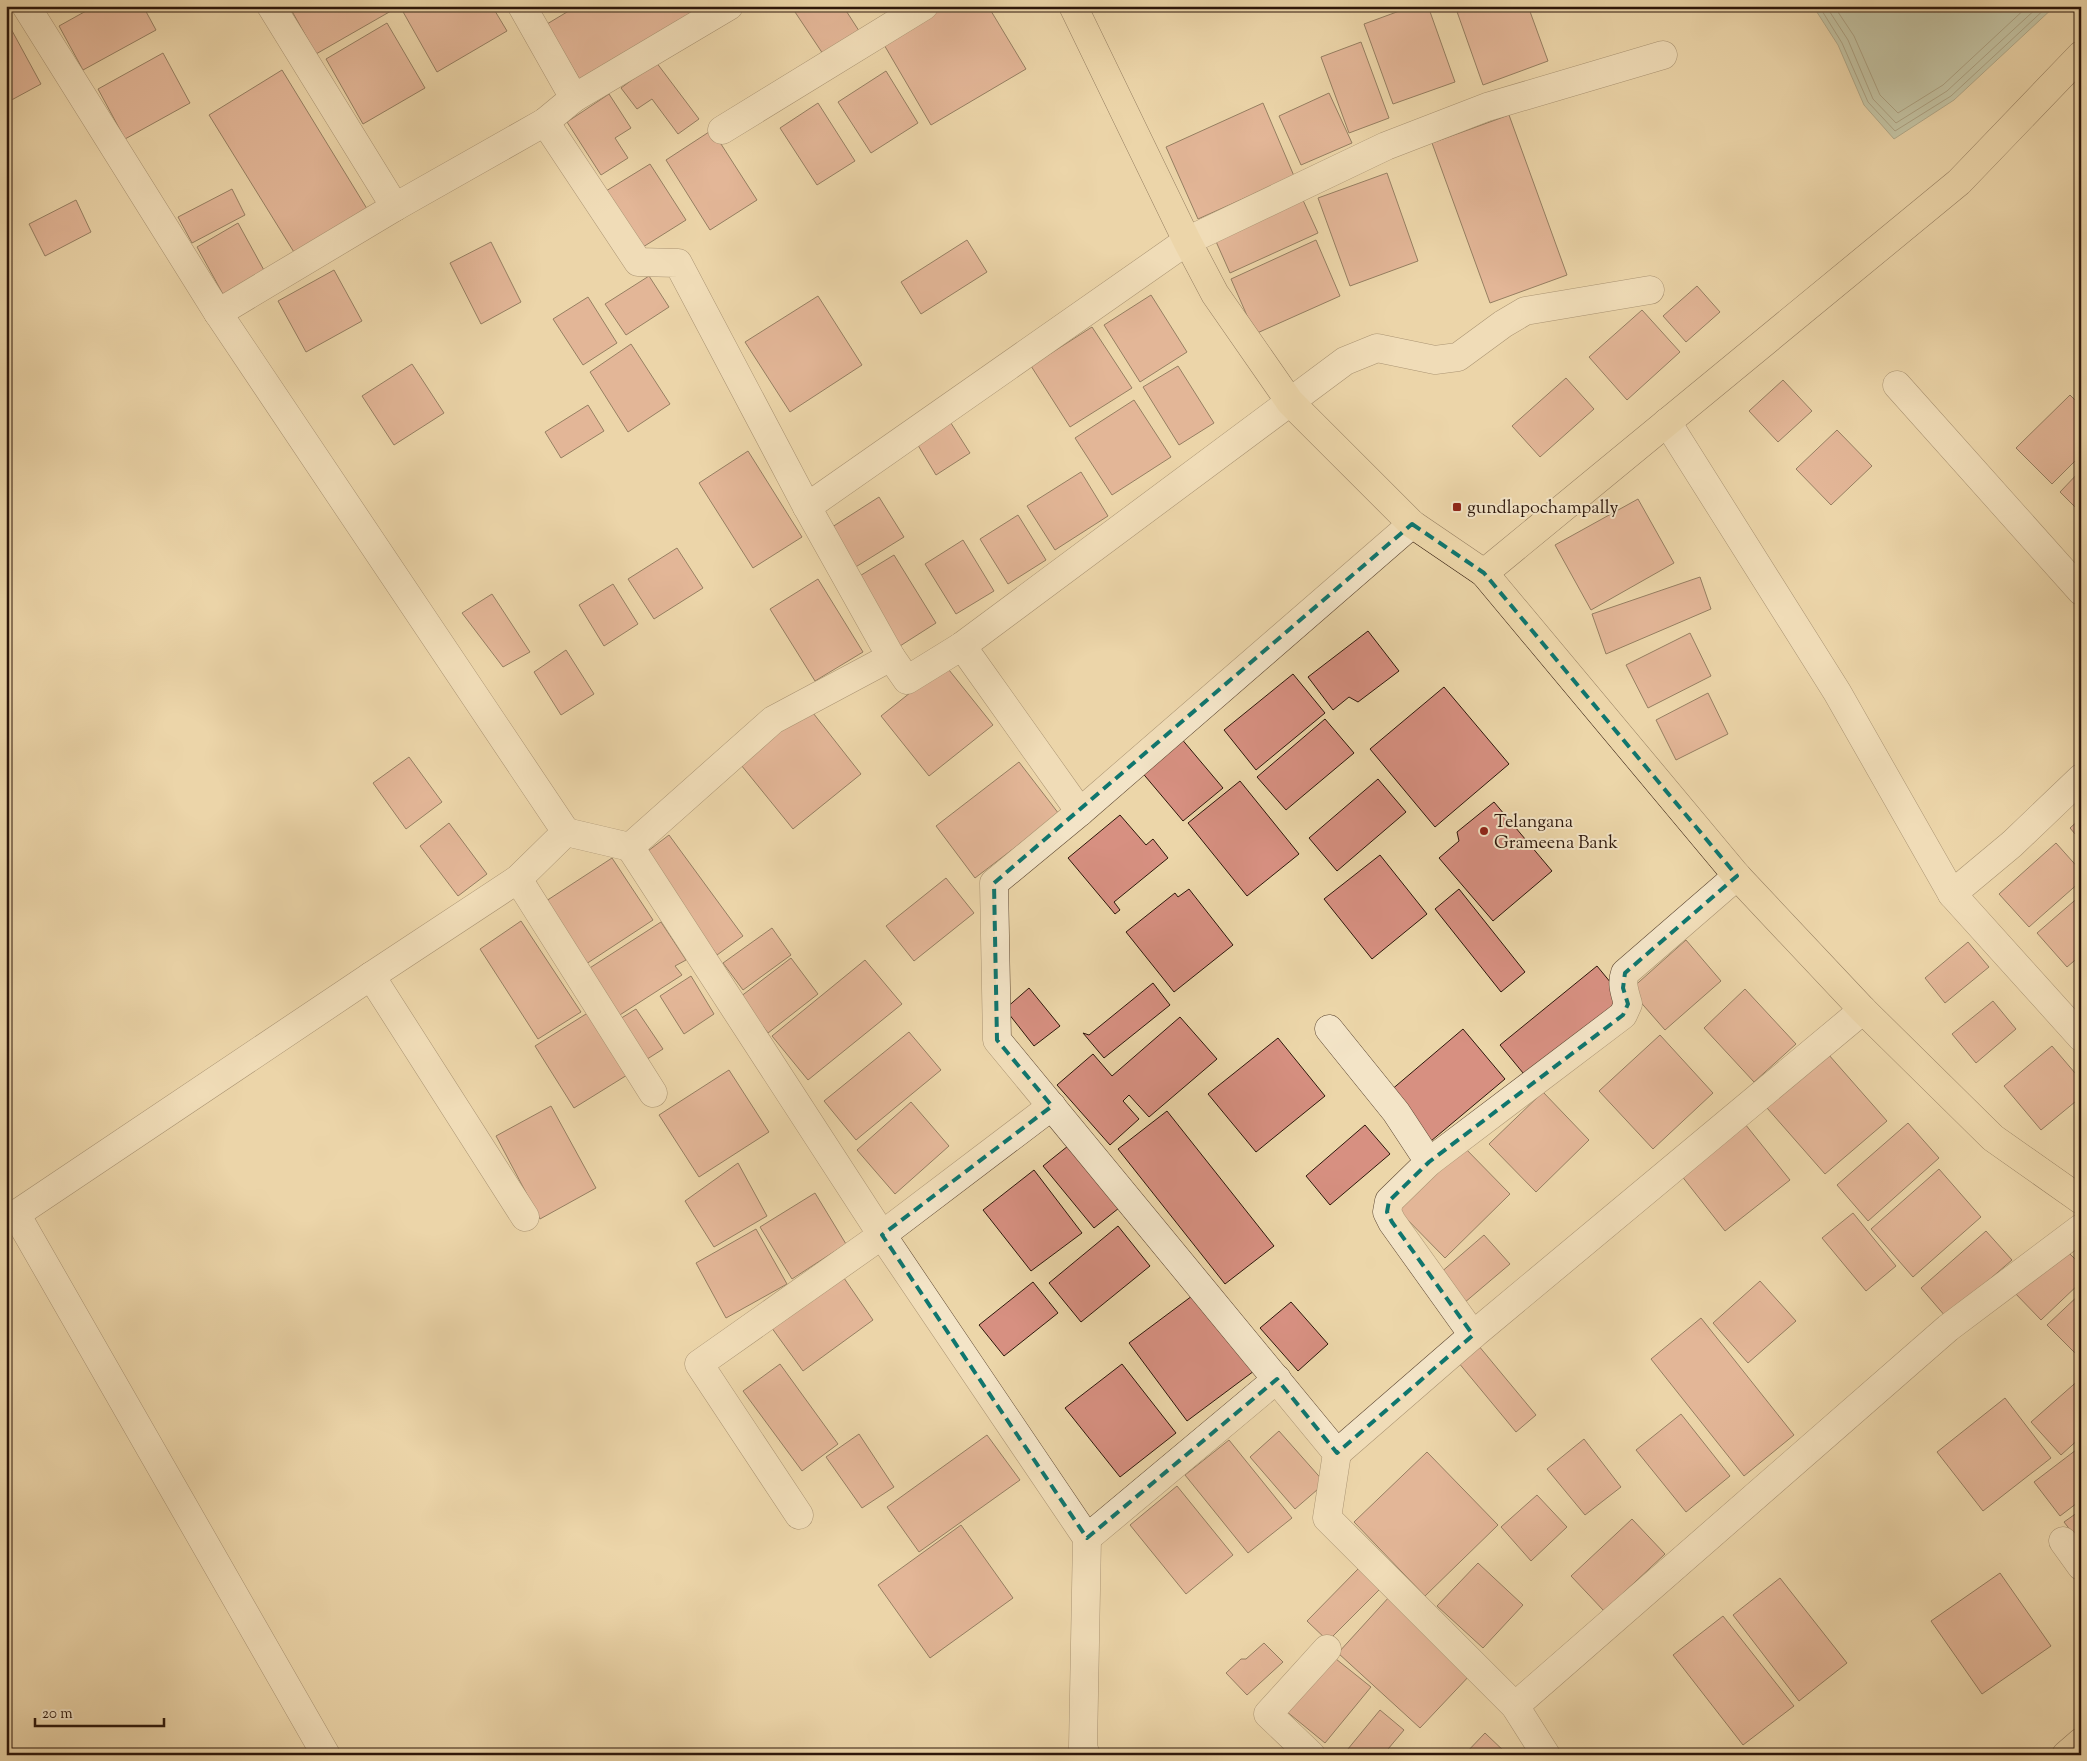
<svg xmlns="http://www.w3.org/2000/svg" width="2087" height="1761" viewBox="0 0 2087 1761" font-family="'Sorts Mill Goudy',serif">
<style>
.water{fill:#99b9a8;stroke:#6e7869}
.lines{fill:none;stroke-linecap:round;stroke-linejoin:round}
.shore{stroke:#63685a;stroke-width:1}
.building{fill:#d79081;stroke:#2d170b}
.minor-casing{stroke:#5d4732;stroke-width:29}
.major-casing{stroke:#2d170b;stroke-width:29}
.minor{stroke:#f3e4c7;stroke-width:28}
.major{stroke:#ecd6a9;stroke-width:28}
.marked{fill:none;stroke:#0f766e;stroke-width:4;stroke-dasharray:10 6;stroke-linejoin:round}
.poi-dot{fill:#8f2418;stroke:#f3e4c7;stroke-width:2}
.labels{text-anchor:middle;stroke-width:4;stroke-linejoin:round;paint-order:stroke}
.poi-label{font-size:18px;fill:#2d170b;stroke:#f3e4c7;text-anchor:start}
</style>
<rect width="100%" height="100%" fill="#ecd6a9"/>
<filter id="stains"><feTurbulence type="fractalNoise" baseFrequency=".004" numOctaves="4"/><feColorMatrix values="0 0 0 0 .2 0 0 0 0 .09 0 0 0 0 .02 0 0 0 .5 -.17"/></filter>
<radialGradient id="worn" r=".72"><stop offset=".6" stop-color="#630" stop-opacity="0"/><stop offset="1" stop-color="#630" stop-opacity=".3"/></radialGradient>
<path class="water" d="M1813 6H2055L1954 100 1894 139 1864 105 1838 45Z"/>
<g class="lines">
<g class="shore">
<path d="M1819 6 1842 43 1868 102 1895 131 1951 96 2048 6"/>
<path d="M1826 6 1848 40 1873 99 1896 123 1947 91 2039 6"/>
<path d="M1834 6 1854 36 1880 95 1898 113 1943 85 2028 6"/>
</g>
</g>
<g class="building">
<path d="M95 6H143L156 30 83 70 59 26Z"/>
<path d="M289 6H388L391 11 316 54Z"/>
<path d="M407 6H492L507 31 437 72 402 10Z"/>
<path d="M577 6H703L580 80 547 24Z"/>
<path d="M791 6H843L863 37 827 60Z"/>
<path d="M945 6H988L1026 69 931 125 883 43Z"/>
<path d="M1413 6H1428L1455 82 1393 104 1364 24Z"/>
<path d="M1455 6H1528L1548 61 1483 85Z"/>
<path d="M387 23 425 88 363 124 326 59Z"/>
<path d="M10 27 41 84 6 103V30Z"/>
<path d="M1361 42 1389 118 1349 133 1321 57Z"/>
<path d="M163 53 190 103 125 139 98 89Z"/>
<path d="M656 62 699 119 678 134 652 99 637 109 621 88Z"/>
<path d="M282 70 369 212 297 257 209 115Z"/>
<path d="M886 71 918 123 871 153 838 102Z"/>
<path d="M1329 93 1352 143 1301 165 1279 116Z"/>
<path d="M609 94 631 128 615 138 628 158 601 175 567 122Z"/>
<path d="M818 103 855 161 817 185 780 128Z"/>
<path d="M1263 103 1294 176 1198 219 1166 147Z"/>
<path d="M1509 115 1567 275 1490 303 1432 143Z"/>
<path d="M712 130 757 200 710 230 666 160Z"/>
<path d="M650 164 686 220 643 247 606 191Z"/>
<path d="M1387 173 1418 261 1350 286 1318 198Z"/>
<path d="M232 189 245 215 192 243 178 217Z"/>
<path d="M1302 198 1318 233 1230 273 1214 237Z"/>
<path d="M76 200 91 232 45 256 29 224Z"/>
<path d="M238 223 265 272 224 296 197 247Z"/>
<path d="M967 240 987 272 921 314 901 282Z"/>
<path d="M1316 240 1340 296 1255 334 1231 279Z"/>
<path d="M491 242 521 302 481 324 450 263Z"/>
<path d="M334 270 362 321 306 352 278 301Z"/>
<path d="M649 276 669 307 626 335 605 304Z"/>
<path d="M1697 286 1720 312 1686 342 1663 316Z"/>
<path d="M1151 295 1187 352 1140 382 1104 325Z"/>
<path d="M818 296 862 365 790 412 745 342Z"/>
<path d="M588 297 617 343 583 365 553 319Z"/>
<path d="M1642 310 1680 352 1627 400 1589 357Z"/>
<path d="M1092 327 1132 388 1070 427 1031 366Z"/>
<path d="M631 344 670 404 628 432 590 372Z"/>
<path d="M412 364 444 413 394 445 362 396Z"/>
<path d="M1178 366 1214 423 1179 445 1143 387Z"/>
<path d="M1566 378 1594 409 1540 457 1512 426Z"/>
<path d="M1783 380 1812 411 1778 442 1749 411Z"/>
<path d="M2070 395 2081 406V455L2052 484 2016 448Z"/>
<path d="M1134 400 1171 457 1112 495 1075 438Z"/>
<path d="M588 405 604 431 561 458 545 432Z"/>
<path d="M949 420 970 453 936 475 916 442Z"/>
<path d="M1837 430 1872 466 1831 505 1796 469Z"/>
<path d="M748 451 802 537 753 568 699 483Z"/>
<path d="M2081 470V513L2060 492Z"/>
<path d="M1081 472 1108 516 1055 550 1027 506Z"/>
<path d="M879 497 904 537 854 568 829 529Z"/>
<path d="M1638 499 1674 563 1591 610 1555 545Z"/>
<path d="M1018 515 1046 560 1008 584 980 539Z"/>
<path d="M963 540 994 591 956 614 925 564Z"/>
<path d="M677 548 703 588 654 619 628 579Z"/>
<path d="M894 555 936 623 900 646 858 577Z"/>
<path d="M1700 577 1711 609 1606 654 1592 614Z"/>
<path d="M818 579 863 652 815 681 770 609Z"/>
<path d="M613 584 638 624 604 646 579 605Z"/>
<path d="M492 594 530 652 503 667 462 613Z"/>
<path d="M1368 631 1399 671 1358 702 1349 697 1333 710 1308 677Z"/>
<path d="M1690 633 1711 676 1648 708 1626 665Z"/>
<path d="M566 650 594 694 561 715 534 672Z"/>
<path d="M945 665 993 725 929 776 881 716Z"/>
<path d="M1293 674 1325 713 1256 770 1224 730Z"/>
<path d="M1444 687 1509 764 1435 827 1370 749Z"/>
<path d="M1708 693 1728 734 1676 760 1656 720Z"/>
<path d="M806 704 861 774 793 829 737 760Z"/>
<path d="M1325 719 1354 753 1286 810 1257 777Z"/>
<path d="M1180 737 1223 788 1183 821 1140 770Z"/>
<path d="M409 757 442 802 406 829 373 783Z"/>
<path d="M1019 762 1059 814 975 878 936 826Z"/>
<path d="M1378 779 1406 812 1337 871 1309 838Z"/>
<path d="M1240 781 1299 854 1247 896 1188 823Z"/>
<path d="M1494 802 1552 871 1493 921 1439 858 1459 841 1457 832Z"/>
<path d="M1120 815 1146 845 1153 839 1168 858 1114 902 1120 910 1115 914 1068 858Z"/>
<path d="M2081 818V841L2070 828Z"/>
<path d="M449 823 487 874 458 896 420 846Z"/>
<path d="M669 835 743 936 717 955 644 854Z"/>
<path d="M2056 843 2081 871V881L2029 927 1999 894Z"/>
<path d="M1380 855 1427 914 1372 959 1324 899Z"/>
<path d="M612 858 653 920 583 966 543 903Z"/>
<path d="M946 878 974 913 914 961 886 926Z"/>
<path d="M1189 889 1233 945 1174 992 1126 932 1175 893 1178 897Z"/>
<path d="M1459 889 1525 972 1501 992 1435 909Z"/>
<path d="M2081 895V955L2067 967 2037 933Z"/>
<path d="M521 921 581 1012 538 1039 480 949Z"/>
<path d="M661 922 686 960 675 966 682 975 612 1020 582 973Z"/>
<path d="M772 928 791 955 743 990 723 963Z"/>
<path d="M1686 940 1721 981 1665 1030 1630 990Z"/>
<path d="M1968 942 1989 967 1945 1003 1925 978Z"/>
<path d="M791 958 818 994 768 1033 740 997Z"/>
<path d="M865 960 902 1004 808 1080 772 1036Z"/>
<path d="M1597 966 1625 1000 1528 1079 1500 1045Z"/>
<path d="M691 976 714 1014 684 1034 660 996Z"/>
<path d="M1153 983 1170 1005 1104 1058 1083 1033 1089 1035Z"/>
<path d="M1029 988 1060 1026 1034 1046 1005 1009Z"/>
<path d="M1745 989 1796 1044 1754 1082 1704 1028Z"/>
<path d="M1993 1001 2016 1029 1976 1063 1952 1034Z"/>
<path d="M594 1009 632 1072 574 1108 535 1046Z"/>
<path d="M636 1009 663 1049 641 1063 615 1022Z"/>
<path d="M1180 1017 1217 1059 1149 1117 1129 1095 1123 1101 1139 1119 1110 1145 1057 1085 1093 1054 1112 1076Z"/>
<path d="M1463 1029 1505 1079 1431 1141 1390 1091Z"/>
<path d="M909 1032 941 1070 856 1140 824 1101Z"/>
<path d="M1660 1035 1713 1093 1653 1149 1599 1091Z"/>
<path d="M1278 1038 1325 1096 1256 1152 1208 1094Z"/>
<path d="M1821 1046 1887 1121 1825 1174 1760 1100Z"/>
<path d="M2052 1046 2081 1080V1097L2041 1130 2004 1086Z"/>
<path d="M729 1070 769 1132 699 1177 659 1115Z"/>
<path d="M1543 1092 1589 1140 1536 1192 1489 1144Z"/>
<path d="M911 1102 949 1146 895 1194 857 1150Z"/>
<path d="M551 1106 596 1188 540 1219 496 1136Z"/>
<path d="M1167 1111 1274 1246 1225 1284 1118 1149Z"/>
<path d="M1908 1123 1939 1158 1868 1221 1837 1185Z"/>
<path d="M1745 1124 1790 1180 1725 1231 1681 1175Z"/>
<path d="M1365 1125 1390 1154 1330 1205 1306 1176Z"/>
<path d="M1461 1144 1510 1194 1445 1258 1396 1208Z"/>
<path d="M1068 1146 1119 1208 1094 1228 1043 1166Z"/>
<path d="M738 1163 767 1216 714 1247 685 1201Z"/>
<path d="M1939 1169 1981 1217 1913 1277 1871 1229Z"/>
<path d="M1034 1170 1082 1233 1031 1271 983 1210Z"/>
<path d="M815 1193 846 1244 792 1279 760 1227Z"/>
<path d="M1853 1213 1896 1266 1866 1291 1822 1238Z"/>
<path d="M1118 1226 1150 1266 1081 1322 1049 1283Z"/>
<path d="M756 1229 787 1284 726 1318 696 1263Z"/>
<path d="M1986 1231 2012 1260 1946 1317 1921 1288Z"/>
<path d="M1484 1235 1510 1264 1464 1303 1439 1274Z"/>
<path d="M2061 1245 2081 1265V1282L2041 1320 2013 1291Z"/>
<path d="M837 1268 873 1320 803 1371 766 1320Z"/>
<path d="M1760 1281 1796 1321 1748 1363 1713 1323Z"/>
<path d="M1033 1282 1058 1313 1004 1356 979 1325Z"/>
<path d="M1196 1293 1254 1371 1187 1421 1129 1343Z"/>
<path d="M2081 1293V1359L2047 1325Z"/>
<path d="M1291 1302 1328 1344 1298 1371 1260 1328Z"/>
<path d="M1701 1318 1794 1435 1744 1476 1651 1359Z"/>
<path d="M1478 1345 1536 1415 1516 1432 1458 1362Z"/>
<path d="M780 1364 838 1444 802 1471 743 1391Z"/>
<path d="M1122 1364 1176 1433 1120 1477 1065 1408Z"/>
<path d="M2081 1378V1437L2061 1455 2031 1422Z"/>
<path d="M2005 1398 2051 1458 1983 1511 1937 1452Z"/>
<path d="M1681 1414 1730 1476 1686 1512 1636 1450Z"/>
<path d="M1279 1431 1325 1483 1295 1509 1250 1457Z"/>
<path d="M859 1434 894 1487 862 1508 826 1457Z"/>
<path d="M987 1435 1020 1480 919 1552 887 1507Z"/>
<path d="M1584 1439 1621 1487 1585 1515 1547 1469Z"/>
<path d="M1229 1440 1292 1518 1248 1553 1185 1475Z"/>
<path d="M2076 1450 2081 1456V1500L2060 1516 2034 1482Z"/>
<path d="M1427 1452 1498 1525 1425 1596 1354 1522Z"/>
<path d="M1177 1486 1233 1555 1186 1594 1130 1525Z"/>
<path d="M1537 1495 1567 1527 1531 1561 1501 1527Z"/>
<path d="M2081 1510V1544L2064 1522Z"/>
<path d="M1632 1519 1665 1554 1604 1611 1571 1576Z"/>
<path d="M961 1525 1013 1598 930 1658 878 1585Z"/>
<path d="M1478 1563 1523 1605 1483 1648 1437 1606Z"/>
<path d="M1359 1568 1380 1589 1328 1641 1307 1621Z"/>
<path d="M2000 1573 2051 1646 1982 1694 1931 1621Z"/>
<path d="M1780 1578 1847 1663 1799 1701 1733 1615Z"/>
<path d="M1390 1596 1472 1673 1420 1728 1338 1653Z"/>
<path d="M1723 1616 1794 1706 1743 1745 1673 1655Z"/>
<path d="M1264 1643 1283 1662 1247 1695 1226 1673 1241 1659H1246Z"/>
<path d="M1331 1655 1371 1687 1325 1743 1286 1711Z"/>
<path d="M1380 1710 1404 1730 1383 1755H1343Z"/>
<path d="M1485 1733 1508 1755H1464Z"/>
</g>
<g class="lines">
<g class="minor-casing">
<g id="minor">
<path d="M26 6 218 313 566 832"/>
<path d="M271 6 395 207 545 122 574 98 729 6"/>
<path d="M522 6 574 98"/>
<path d="M545 122 638 262 678 263 807 507 891 657 907 680 962 646 1345 361 1377 348 1435 360 1458 357 1503 324 1525 311 1650 290"/>
<path d="M722 130 924 6"/>
<path d="M218 313 395 207"/>
<path d="M1897 385 2081 591"/>
<path d="M1667 422 1837 692 1952 894"/>
<path d="M807 507 1187 241 1386 146 1487 107 1663 55"/>
<path d="M1412 524 1080 812 994 883 997 1040 1337 1453 1327 1518 1515 1706 1546 1755"/>
<path d="M962 646 1080 812"/>
<path d="M2081 778 2012 844 1952 894 2081 1037"/>
<path d="M630 847 882 1235 1087 1538 1083 1747 1086 1755"/>
<path d="M518 879 653 1093"/>
<path d="M371 976 525 1217"/>
<path d="M1329 1029 1396 1112 1429 1162"/>
<path d="M16 1214 326 1755"/>
<path d="M6 1221 371 976 518 879 566 832 630 847 773 720 891 657"/>
<path d="M1473 1335 1392 1222 1387 1212 1389 1201 1429 1162 1623 1015 1628 1004C1625 993 1621 984 1625 973L1737 876"/>
<path d="M1337 1453 1473 1335 1863 1010"/>
<path d="M799 1515 699 1364 882 1235 1052 1106"/>
<path d="M1087 1538 1277 1379"/>
<path d="M2063 1541 2081 1566"/>
<path d="M1515 1706 1948 1328 2081 1228"/>
<path d="M1311 1755 1268 1714 1327 1649"/>
</g>
</g>
<g class="major-casing">
<g id="major">
<path d="M1073 6 1187 241 1215 294 1290 402 1412 524 1484 573 1737 876 1863 1010 1993 1138 2081 1200"/>
<path d="M1484 573 1959 182 2081 55"/>
<path d="M2066 1755 2081 1742"/>
</g>
</g>
<use href="#minor" class="minor"/>
<use href="#major" class="major"/>
</g>
<path d="M0 0H2087V1761H0ZM1412 524 1484 573 1737 876 1625 973 1623 988 1628 1004 1623 1015 1429 1162 1389 1201 1387 1212 1392 1222 1473 1335 1337 1453 1277 1379 1087 1538 882 1235 1052 1106 997 1040 994 883Z" fill="#ecd6a9" fill-opacity=".55" fill-rule="evenodd"/>
<path class="marked" d="M1412 524 1484 573 1737 876 1625 973 1623 988 1628 1004 1623 1015 1429 1162 1389 1201 1387 1212 1392 1222 1473 1335 1337 1453 1277 1379 1087 1538 882 1235 1052 1106 997 1040 994 883Z"/>
<g class="poi-dot">
<rect x="1452" y="502" width="10" height="10" rx="2.5"/>
<circle cx="1484" cy="831" r="5"/>
</g>
<g class="labels">
<g class="poi-label">
<text x="1467" y="513">gundlapochampally</text>
<text x="1494" y="827">Telangana<tspan x="1494" dy="21">Grameena Bank</tspan></text>
</g>
</g>
<rect width="2087" height="1761" fill="none" stroke="#ecd6a9" stroke-width="25"/>
<rect x="8" y="8" width="2072" height="1746" fill="none" stroke="#2d170b" stroke-width="2.5"/>
<rect x="12" y="12" width="2062" height="1736" fill="none" stroke="#2d170b"/>
<path d="M35 1718v8h129v-8" fill="none" stroke="#2d170b" stroke-width="2.5"/>
<text x="42" y="1718" font-size="15" fill="#2d170b" stroke="#f3e4c7" stroke-width="4" paint-order="stroke">20 m</text>
<rect width="100%" height="100%" filter="url(#stains)"/>
<rect width="100%" height="100%" fill="url(#worn)"/>
</svg>
